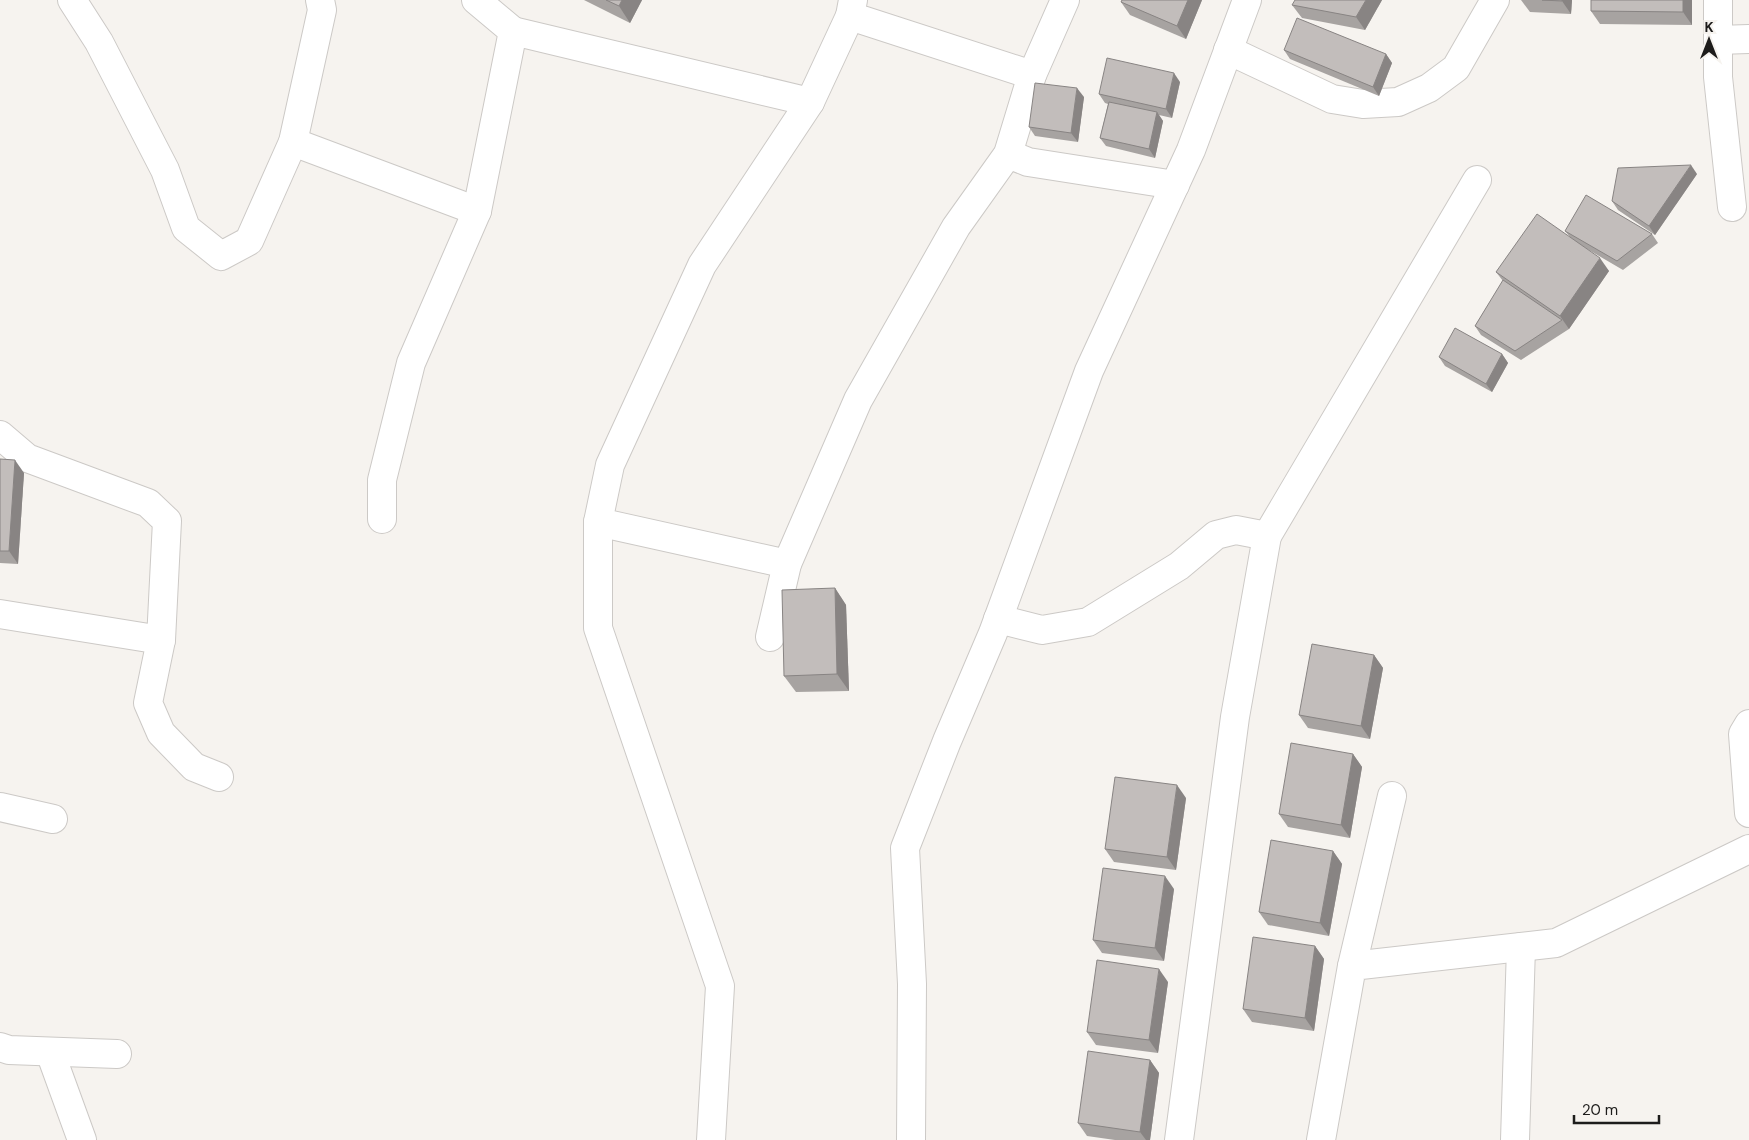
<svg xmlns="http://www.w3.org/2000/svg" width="1749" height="1140" viewBox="0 0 1749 1140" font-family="'DM Sans',sans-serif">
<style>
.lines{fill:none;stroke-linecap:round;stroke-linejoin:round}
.minor-casing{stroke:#ccc9c6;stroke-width:30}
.minor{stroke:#fff;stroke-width:28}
.wall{fill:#a7a3a1}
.shaded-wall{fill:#888483}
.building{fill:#c2bdbb;stroke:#888483}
</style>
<rect width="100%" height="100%" fill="#f6f3ef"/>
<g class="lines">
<g class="minor-casing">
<g id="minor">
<path d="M72 0 99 42 165 170 186 228 221 256 249 241 293 142 322 10 320 0"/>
<path d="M853 0 850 16 1032 75"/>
<path d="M1718 0V77L1732 207"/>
<path d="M513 31 810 102"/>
<path d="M1718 40 1749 39"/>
<path d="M1228 50 1332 99 1363 104 1398 102 1429 88 1456 68 1495 0"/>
<path d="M293 142 477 211"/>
<path d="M1008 154 1028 162 1175 185"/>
<path d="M0 435 27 458 148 503 167 521 161 640 0 614"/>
<path d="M382 519V480L411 363 477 211 513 31 476 0"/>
<path d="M598 522 787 564"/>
<path d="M1267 536 1477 180"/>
<path d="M998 619 1042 630 1088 622 1179 566 1216 535 1236 530 1267 536 1235 717 1179 1140"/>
<path d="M770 637 787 564 858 400 956 227 1008 154 1032 75 1065 0"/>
<path d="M161 640 148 703 161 733 194 767 219 777"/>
<path d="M1749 724 1743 734 1749 813"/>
<path d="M0 807 53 819"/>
<path d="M1352 966 1392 796"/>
<path d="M0 1047 9 1050 117 1054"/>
<path d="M50 1052 82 1140"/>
<path d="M711 1140 720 986 598 628V522L610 465 702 265 810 102 850 16"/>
<path d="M911 1140 912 984 905 848 947 741 993 633 1089 371 1191 150 1247 0"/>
<path d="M1321 1140 1352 966 1556 943 1749 849"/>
<path d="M1515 1140 1521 947"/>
</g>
</g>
<use href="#minor" class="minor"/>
</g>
<g class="wall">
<path d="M584 0H642L630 23Z"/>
<path d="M1122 0H1202L1186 39 1130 15 1121 2Z"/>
<path d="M1382 0 1365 30 1302 18 1292 5Z"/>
<path d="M1521 0H1572L1571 14 1530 12Z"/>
<path d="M1692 0V25L1600 24 1591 11Z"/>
<path d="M1284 50 1386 54 1392 63 1379 96 1290 59Z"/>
<path d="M1180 82 1172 118 1159 115 1163 121 1155 158 1106 146 1100 138 1108 104 1105 103 1099 94Z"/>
<path d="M1084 97 1078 142 1035 136 1029 127Z"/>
<path d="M1697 174 1655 235 1618 210 1612 201Z"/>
<path d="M1565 231 1652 234 1658 243 1623 270 1582 246 1609 271 1569 329 1521 360 1481 335 1475 326 1503 281 1496 272 1570 237Z"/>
<path d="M1502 354 1508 363 1492 392 1445 366 1439 357Z"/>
<path d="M0 459 24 473 18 564 0 563Z"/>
<path d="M835 588 846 605 849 691 796 692 784 676Z"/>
<path d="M1374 655 1383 668 1370 739 1308 728 1299 715Z"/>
<path d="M1353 754 1362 767 1350 838 1288 827 1279 814Z"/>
<path d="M1186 798 1176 870 1114 862 1105 849Z"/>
<path d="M1333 851 1342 864 1329 936 1268 925 1259 912Z"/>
<path d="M1174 889 1164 961 1102 953 1093 940Z"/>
<path d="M1315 946 1324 959 1314 1031 1252 1022 1243 1009Z"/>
<path d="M1168 982 1158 1053 1096 1045 1087 1032Z"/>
<path d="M1150 1060 1159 1073 1150 1140H1115L1087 1136 1078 1123Z"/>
</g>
<g class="shaded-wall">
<path d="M622 0H642L630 23 619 6Z"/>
<path d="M1188 0H1202L1186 39 1177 26Z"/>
<path d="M1366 0H1382L1365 30 1356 17Z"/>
<path d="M1562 0H1572L1571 14 1562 1Z"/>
<path d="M1683 0H1692V25L1683 12Z"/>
<path d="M1386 54 1392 63 1379 96 1373 87Z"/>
<path d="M1174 73 1180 82 1172 118 1166 109Z"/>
<path d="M1077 88 1084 97 1078 142 1071 133Z"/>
<path d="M1157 112 1163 121 1155 158 1149 149Z"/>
<path d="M1691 165 1697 174 1655 235 1649 226Z"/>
<path d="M1600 258 1609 271 1569 329 1560 316Z"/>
<path d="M1502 354 1508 363 1492 392 1486 384Z"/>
<path d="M15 460 24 473 18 564 9 551Z"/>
<path d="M835 588 846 605 849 691 837 674Z"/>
<path d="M1374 655 1383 668 1370 739 1361 726Z"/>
<path d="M1353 754 1362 767 1350 838 1341 825Z"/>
<path d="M1177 785 1186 798 1176 870 1167 857Z"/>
<path d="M1333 851 1342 864 1329 936 1320 923Z"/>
<path d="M1165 876 1174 889 1164 961 1155 948Z"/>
<path d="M1315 946 1324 959 1314 1031 1305 1018Z"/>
<path d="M1159 969 1168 982 1158 1053 1149 1040Z"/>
<path d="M1150 1060 1159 1073 1150 1140H1146L1140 1132Z"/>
</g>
<g class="building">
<path d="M606 0H622L619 6Z"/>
<path d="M1122 0H1188L1177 26 1121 2Z"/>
<path d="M1295 0H1366L1356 17 1292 5Z"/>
<path d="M1542 0H1562V1Z"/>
<path d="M1591 0H1683V12L1591 11Z"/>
<path d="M1297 18 1386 54 1373 87 1284 50Z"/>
<path d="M1107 58 1174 73 1166 109 1099 94Z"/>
<path d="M1035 83 1077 88 1071 133 1029 127Z"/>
<path d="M1109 102 1157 112 1149 149 1100 138Z"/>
<path d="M1691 165 1649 226 1612 201 1618 168Z"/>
<path d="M1586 195 1652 234 1617 261 1565 231Z"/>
<path d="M1537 214 1600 258 1560 316 1496 272Z"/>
<path d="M1503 280 1562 320 1515 351 1475 326Z"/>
<path d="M1455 328 1502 354 1486 384 1439 357Z"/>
<path d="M0 459 15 460 9 551H0Z"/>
<path d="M835 588 837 674 784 676 782 590Z"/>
<path d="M1312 644 1374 655 1361 726 1299 715Z"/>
<path d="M1291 743 1353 754 1341 825 1279 814Z"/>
<path d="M1115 777 1177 785 1167 857 1105 849Z"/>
<path d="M1271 840 1333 851 1320 923 1259 912Z"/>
<path d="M1103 868 1165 876 1155 948 1093 940Z"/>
<path d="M1253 937 1315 946 1305 1018 1243 1009Z"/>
<path d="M1097 960 1159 969 1149 1040 1087 1032Z"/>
<path d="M1088 1051 1150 1060 1140 1132 1078 1123Z"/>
</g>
<g transform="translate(1709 40)" stroke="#f6f3ef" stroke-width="4" paint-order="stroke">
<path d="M0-4L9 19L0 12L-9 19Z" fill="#1d1c1b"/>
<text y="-8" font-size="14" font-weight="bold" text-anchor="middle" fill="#1d1c1b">K</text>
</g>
<path d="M1574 1115v8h85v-8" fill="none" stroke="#1d1c1b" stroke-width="2.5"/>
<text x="1582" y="1115" font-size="15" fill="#1d1c1b" stroke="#f6f3ef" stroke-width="4" paint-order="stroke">20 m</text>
</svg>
